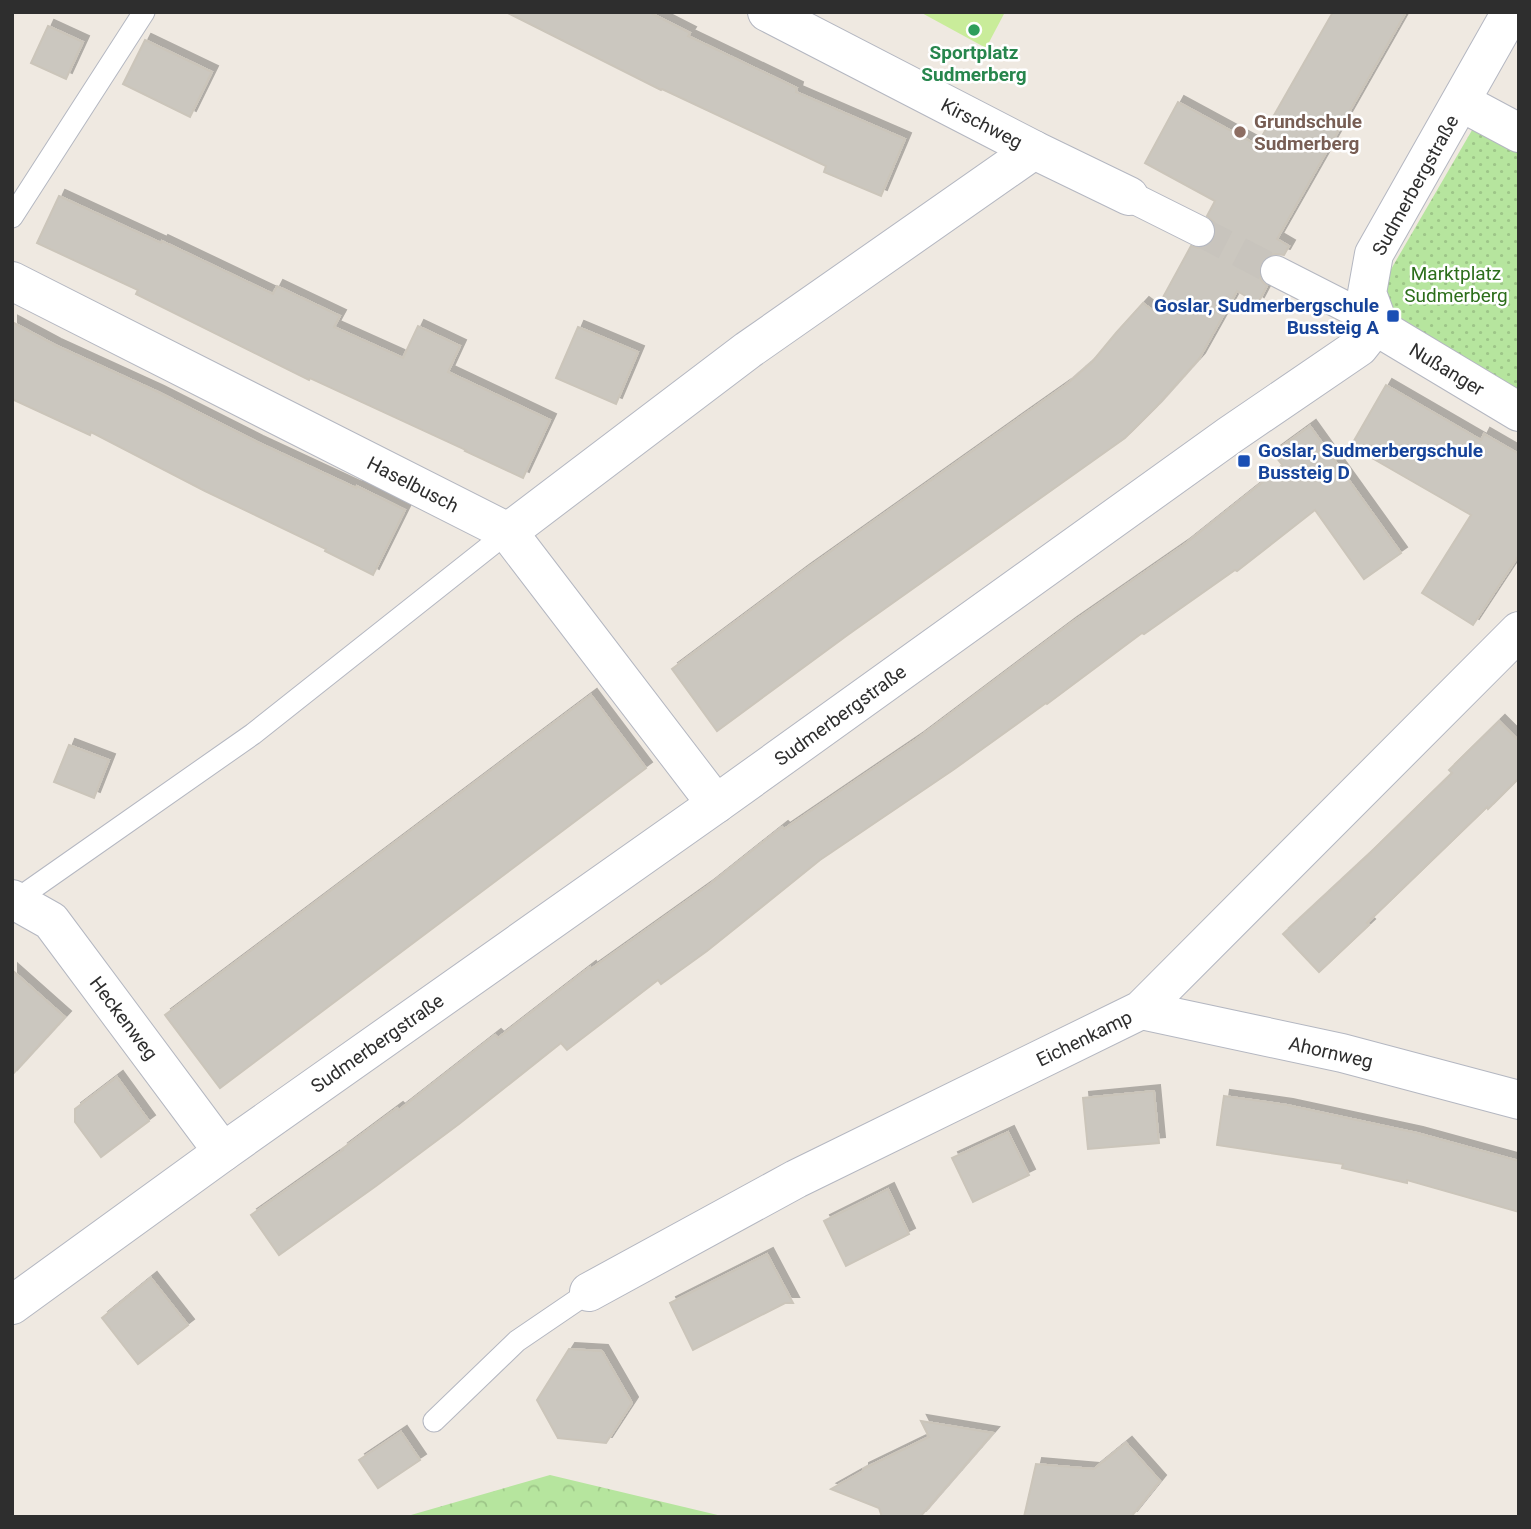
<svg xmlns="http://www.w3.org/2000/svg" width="1531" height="1529" viewBox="0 0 1531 1529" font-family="Roboto,sans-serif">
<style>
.forest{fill:url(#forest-crowns)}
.park{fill:url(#park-dots)}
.pitch{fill:#c9ec9a}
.building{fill:#cbc7bf;stroke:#cbc5ba;stroke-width:2;filter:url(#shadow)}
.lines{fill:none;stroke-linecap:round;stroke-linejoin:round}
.pedestrian-tunnel{stroke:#c8c4bd;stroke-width:30;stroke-dasharray:30 15;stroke-linecap:butt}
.service-casing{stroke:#b4b7c1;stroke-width:23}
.pedestrian-casing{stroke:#b4b7c1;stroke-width:32}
.minor-casing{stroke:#b4b7c1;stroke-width:40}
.service{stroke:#fff;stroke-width:21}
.pedestrian{stroke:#fff;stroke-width:30}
.minor{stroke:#fff;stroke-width:38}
.leisure-dot{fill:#2e9e5b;stroke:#fff;stroke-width:2.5}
.education-dot{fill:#8d6e63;stroke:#fff;stroke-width:2.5}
.transit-dot{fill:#1a4fb4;stroke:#fff;stroke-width:2.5}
.labels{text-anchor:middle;stroke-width:5;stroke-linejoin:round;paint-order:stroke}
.leisure-label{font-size:19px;font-weight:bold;fill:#27864d;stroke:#fff}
.education-label{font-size:19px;font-weight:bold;fill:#785e54;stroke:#fff;text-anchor:start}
.street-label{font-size:19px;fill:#2e2e2e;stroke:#fff}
.park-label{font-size:19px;fill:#2c6e1b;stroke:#fff}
.transit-label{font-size:19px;font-weight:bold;fill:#164399;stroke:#fff;text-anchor:end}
</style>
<defs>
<pattern id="forest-crowns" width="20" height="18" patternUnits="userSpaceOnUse" patternTransform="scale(1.75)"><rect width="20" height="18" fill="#b6e59e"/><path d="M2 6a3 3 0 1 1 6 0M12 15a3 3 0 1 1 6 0" fill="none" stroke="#9dc588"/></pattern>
<pattern id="park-dots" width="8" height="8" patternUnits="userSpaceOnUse" patternTransform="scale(1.75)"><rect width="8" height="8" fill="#b6e59e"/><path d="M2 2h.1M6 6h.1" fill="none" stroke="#9dc588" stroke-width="1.8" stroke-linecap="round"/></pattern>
<filter id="shadow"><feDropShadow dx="6" dy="-6" stdDeviation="0" flood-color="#0004"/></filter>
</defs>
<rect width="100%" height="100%" fill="#efe9e1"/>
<path class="forest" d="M550 1475 726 1517H404Z"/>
<path class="park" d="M1482 113 1519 135V394L1369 307Z"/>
<path class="pitch" d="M920 12H1005L986 48Z"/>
<g class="building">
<path d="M506 12H649L690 33 688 36 797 88 796 92 905 139 881 196 824 172 826 166 662 89 661 90Z"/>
<path d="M1333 12H1406L1277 239 1289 246 1284 255 1276 254 1267 256 1260 264 1259 273 1261 280 1267 286 1258 303 1237 291 1199 359 1156 407 1125 438 849 634 717 731 672 669 803 571 1067 384 1092 362 1116 333 1143 303 1155 312 1191 246 1199 248 1208 246 1214 239 1216 231 1214 222 1207 216 1215 201 1145 163 1178 102 1257 145Z"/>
<path d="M48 26 83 42 66 79 31 63Z"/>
<path d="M145 40 212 72 190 117 123 84Z"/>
<path d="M59 196 161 243 162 241 273 294 277 286 340 316 334 327 403 358 418 326 460 346 448 372 550 420 523 478 465 451 466 450 310 378 309 380 136 294 138 290 37 243Z"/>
<path d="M12 322 55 345 158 392 257 442 356 488 357 486 405 510 373 575 325 551 326 549 205 491 91 432 90 435 12 399Z"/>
<path d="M578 327 638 352 616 404 556 378Z"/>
<path d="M1386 385 1481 440 1484 434 1519 454V555L1473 625 1422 593 1471 515 1351 446Z"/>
<path d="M1310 426 1401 553 1364 579 1315 510 1237 571 1235 570 1144 634 1142 633 1047 704 1046 703 953 770 820 860 707 951 661 984 658 980 567 1050 561 1043 459 1124 376 1186 279 1255 251 1215 343 1150 342 1149 397 1108 399 1110 495 1035 498 1038 590 967 591 969 709 885 782 827 784 829 918 738 1071 623 1185 544 1283 466 1273 453Z"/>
<path d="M591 695 646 768 220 1088 165 1015Z"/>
<path d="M1499 721 1519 741V778L1488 809 1487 807 1367 923 1369 925 1319 972 1283 934 1368 855 1452 773 1449 770Z"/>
<path d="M69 745 109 760 94 798 54 782Z"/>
<path d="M12 970 65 1017 12 1075Z"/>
<path d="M117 1077 149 1121 101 1157 75 1122V1109Z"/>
<path d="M1154 1091 1159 1143 1088 1149 1083 1098Z"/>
<path d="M1224 1096 1287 1105 1417 1133 1519 1161V1212L1407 1180V1183L1342 1168 1343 1164 1217 1145Z"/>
<path d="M1008 1132 1029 1175 973 1202 952 1158Z"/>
<path d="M888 1189 909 1234 846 1266 824 1221Z"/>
<path d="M767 1254 793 1303H785L693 1350 670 1303Z"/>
<path d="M151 1278 188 1325 138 1364 102 1318Z"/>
<path d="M569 1349 602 1351 632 1403 606 1443 558 1438 537 1400Z"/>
<path d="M921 1421 993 1433 920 1517H882L879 1508 831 1489 863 1471V1469L929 1437Z"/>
<path d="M401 1432 420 1460 378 1488 359 1460Z"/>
<path d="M1126 1443 1160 1481 1131 1517H1024L1036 1464 1094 1469Z"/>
</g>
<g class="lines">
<path class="pedestrian-tunnel" d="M1199 231 1276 271"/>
<g class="service-casing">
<g id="service">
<path d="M12 217 144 12"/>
<path d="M16 900 253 734 508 532"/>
<path d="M434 1421 517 1341 589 1292"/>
</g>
</g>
<g class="pedestrian-casing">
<g id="pedestrian">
<path d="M1129 196 1199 231"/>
<path d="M1276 271 1378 323"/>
</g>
</g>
<g class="minor-casing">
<g id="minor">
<path d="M767 12 1034 150 1129 196"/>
<path d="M1511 12 1374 254 1367 293 1378 323 1389 334 1519 412"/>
<path d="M1461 102 1519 133"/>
<path d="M12 281 508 532 716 804"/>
<path d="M508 532 748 350 1034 150"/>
<path d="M12 899 51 921 223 1152"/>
<path d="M1141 1010 1342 1053 1519 1100"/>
<path d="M589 1292 796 1179 1141 1010 1519 631"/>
<path d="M12 1305 223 1152 716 804 1230 435 1359 347 1378 323"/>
</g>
</g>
<use href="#service" class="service"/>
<use href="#pedestrian" class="pedestrian"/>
<use href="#minor" class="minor"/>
</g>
<circle class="leisure-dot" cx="974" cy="30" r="7"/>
<circle class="education-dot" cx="1240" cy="132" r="7"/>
<g class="transit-dot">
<rect x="1386" y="309" width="14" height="14" rx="3.5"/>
<rect x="1237" y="454" width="14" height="14" rx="3.5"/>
</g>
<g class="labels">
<g class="leisure-label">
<text x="974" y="59">Sportplatz<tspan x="974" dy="22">Sudmerberg</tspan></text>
</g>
<g class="education-label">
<text x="1254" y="128">Grundschule<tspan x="1254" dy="22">Sudmerberg</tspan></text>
</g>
<g class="street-label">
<text transform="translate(982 123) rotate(27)" y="7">Kirschweg</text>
<text transform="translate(1415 185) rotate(-61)" y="7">Sudmerbergstraße</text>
<text transform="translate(1447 369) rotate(31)" y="7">Nußanger</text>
<text transform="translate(413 484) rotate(27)" y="7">Haselbusch</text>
<text transform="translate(840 715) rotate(-36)" y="7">Sudmerbergstraße</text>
<text transform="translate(124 1018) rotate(53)" y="7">Heckenweg</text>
<text transform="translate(1084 1038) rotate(-26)" y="7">Eichenkamp</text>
<text transform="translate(377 1043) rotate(-35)" y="7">Sudmerbergstraße</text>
<text transform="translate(1331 1052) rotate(13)" y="7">Ahornweg</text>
</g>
<g class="park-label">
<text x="1456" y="280">Marktplatz<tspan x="1456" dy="22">Sudmerberg</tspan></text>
</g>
<g class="transit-label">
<text x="1379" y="312">Goslar, Sudmerbergschule<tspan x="1379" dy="22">Bussteig A</tspan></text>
<text x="1258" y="457" text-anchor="start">Goslar, Sudmerbergschule<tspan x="1258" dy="22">Bussteig D</tspan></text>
</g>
</g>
<rect width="1531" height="1529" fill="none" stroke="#2e2e2e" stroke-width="28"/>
</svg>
